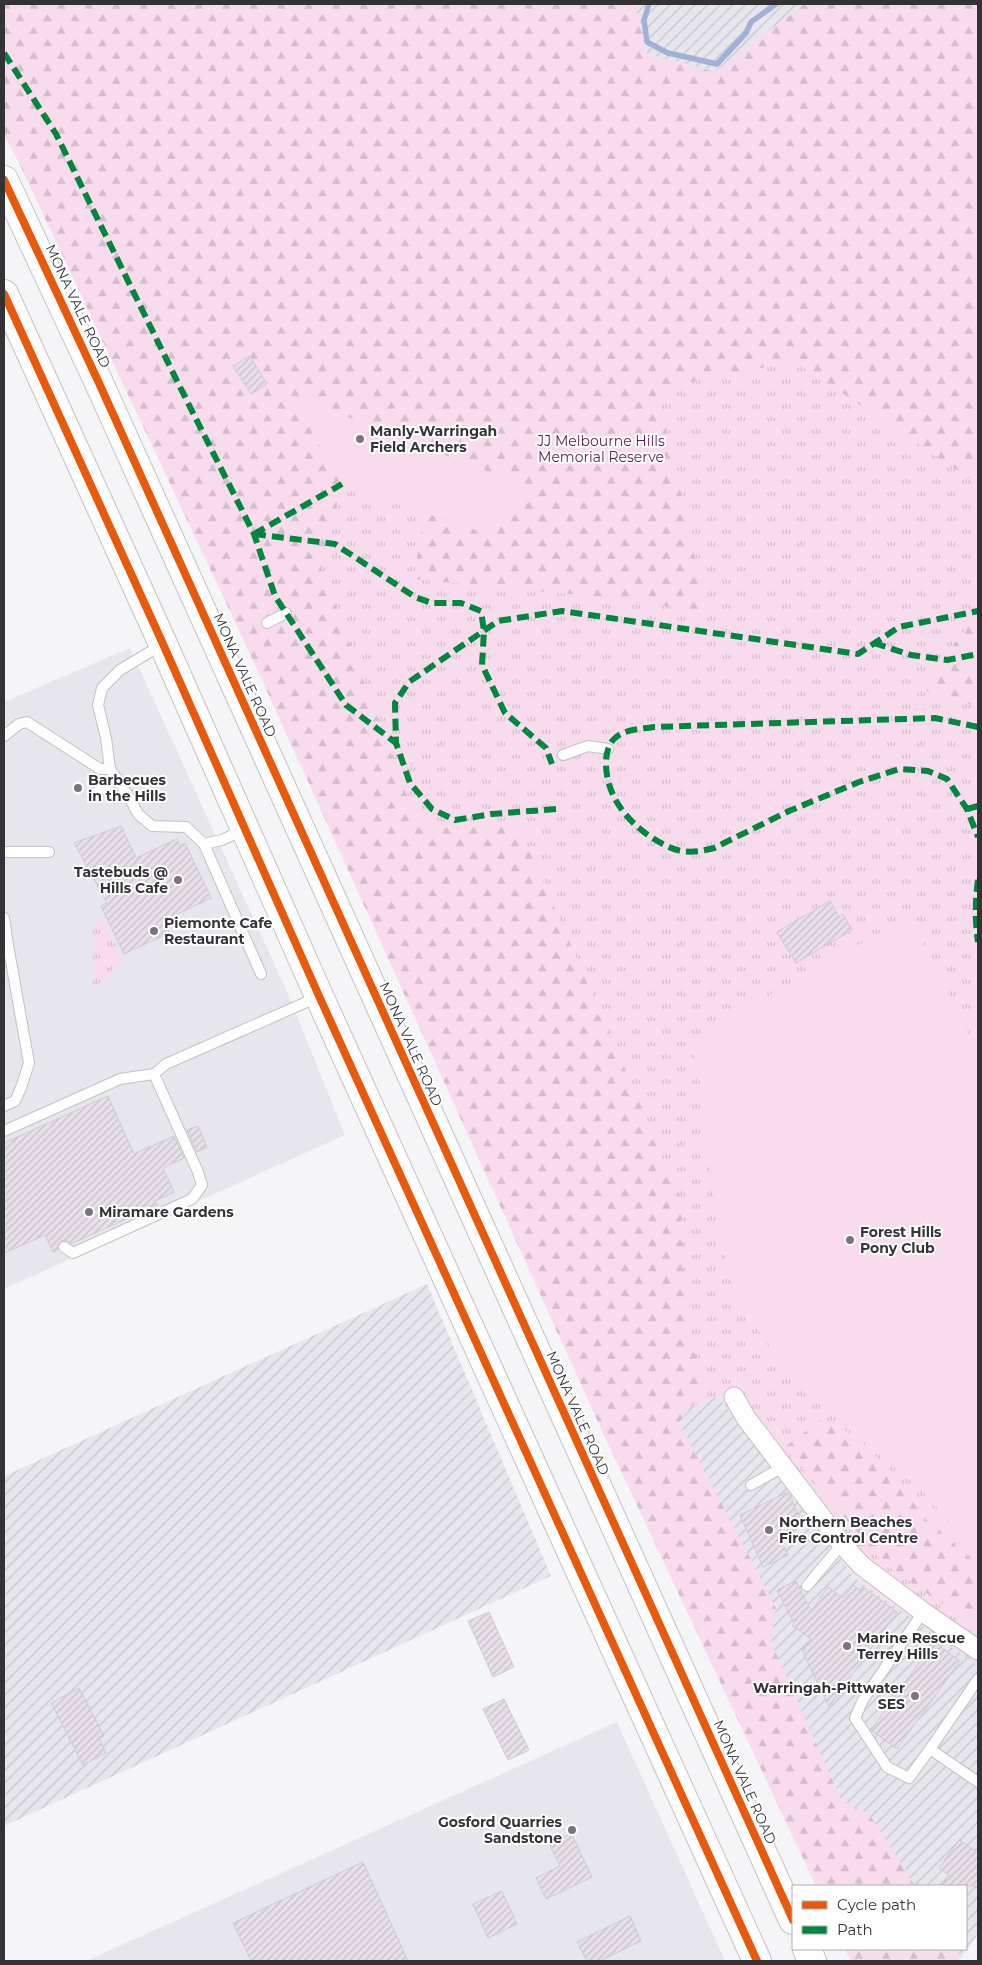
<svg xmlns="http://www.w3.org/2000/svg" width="982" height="1965" viewBox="0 0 982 1965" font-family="Montserrat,sans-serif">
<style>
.built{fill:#e8e6ed}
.industrial{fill:url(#industrial-furrows)}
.grass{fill:url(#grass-tufts)}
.forest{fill:url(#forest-firs)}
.pitch{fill:#f8dcee}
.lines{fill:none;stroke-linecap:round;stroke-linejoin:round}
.stream{stroke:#a1b0d7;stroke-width:5.5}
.building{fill:url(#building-hatch);stroke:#cdcccf}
.service-casing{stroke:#c2c1c3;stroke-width:12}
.minor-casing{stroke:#c2c1c3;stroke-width:21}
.trunk-casing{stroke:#c2c1c3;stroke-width:30}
.service{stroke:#fefdfe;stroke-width:10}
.minor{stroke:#fefdfe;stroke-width:19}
.trunk{stroke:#fefdfe;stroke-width:28}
.quiet{stroke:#00873e;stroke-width:6;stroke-dasharray:12 6;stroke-linecap:butt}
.cycleway-casing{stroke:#fff;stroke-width:11}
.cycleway{stroke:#e8590c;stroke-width:8}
.poi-dot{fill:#777678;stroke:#fff;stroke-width:2}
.labels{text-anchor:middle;stroke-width:4;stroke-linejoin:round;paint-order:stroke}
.street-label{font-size:14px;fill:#333234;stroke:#fff}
.poi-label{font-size:14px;font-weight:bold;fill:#333234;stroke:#fff;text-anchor:start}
.park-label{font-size:14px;fill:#5f1b4b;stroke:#fff}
</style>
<defs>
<pattern id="industrial-furrows" width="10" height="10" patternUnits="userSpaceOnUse" patternTransform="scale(1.25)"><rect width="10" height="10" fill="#e8e6ed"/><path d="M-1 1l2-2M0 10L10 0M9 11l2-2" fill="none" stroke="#c7c6cc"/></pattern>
<pattern id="grass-tufts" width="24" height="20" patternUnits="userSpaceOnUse" patternTransform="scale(1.25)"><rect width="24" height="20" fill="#f8dcee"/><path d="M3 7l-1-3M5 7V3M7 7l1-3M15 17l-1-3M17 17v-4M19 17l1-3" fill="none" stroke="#d5bdcd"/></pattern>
<pattern id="forest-firs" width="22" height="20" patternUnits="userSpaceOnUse" patternTransform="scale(1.25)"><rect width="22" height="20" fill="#f8dcee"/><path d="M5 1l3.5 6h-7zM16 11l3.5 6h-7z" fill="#d5bdcd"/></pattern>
<pattern id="building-hatch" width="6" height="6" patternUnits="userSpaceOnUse" patternTransform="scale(1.25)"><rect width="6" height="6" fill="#e8dfe9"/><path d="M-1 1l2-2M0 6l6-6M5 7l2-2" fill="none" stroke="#c7c0c8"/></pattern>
</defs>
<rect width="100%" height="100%" fill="#f5f4f7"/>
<g class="built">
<path d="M130 648 288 994 345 1135 4 1289V702Z"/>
<path d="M617 1722 725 1961H86Z"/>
</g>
<g class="industrial">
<path d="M635 4H804L715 72 647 54Z"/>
<path d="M427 1284 551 1576 4 1826V1476Z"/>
<path d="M718 1396 855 1578 978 1665V1934L959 1961H944L938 1949H966V1886H825L622 1437Z"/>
</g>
<g class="grass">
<path d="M4 4 628 45 692 84 839 4H978V1666L856 1578 718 1396 622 1437Z"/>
<path d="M103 919 122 960 93 989V924Z"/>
</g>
<g class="forest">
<path d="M4 4H635L647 54 715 72 804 4H978V484L794 361 657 389 707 611 569 594 413 579 425 513 482 532 528 488 292 396 342 484 321 567 419 828 519 826 681 1198 687 1334 708 1387 679 1422 776 1608 771 1642 841 1800 870 1815 915 1886H816L603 1433 252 658 18 161 4 135Z"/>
<path d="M978 613V707L920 689Z"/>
<path d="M821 1420 840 1427 865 1445 897 1478 923 1517 978 1565V1629L883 1563 785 1447Z"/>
<path d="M845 1949H955L959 1956 955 1961H851Z"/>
</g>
<g class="pitch">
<path d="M291 395 529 488 482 532 342 484Z"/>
<path d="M909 916 978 1053V1554L902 1468 816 1398 778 1357 751 1321 736 1292 727 1268 718 1228 698 1069 692 1044 696 1037Z"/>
</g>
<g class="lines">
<path class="stream" d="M649 4 644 20 647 42 668 53 717 64 746 33 751 22 776 4"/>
</g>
<g class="building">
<path d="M250 356 267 384 251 394 233 366Z"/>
<path d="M121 826 136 858 177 839 180 846 185 843 211 898 163 921 169 933 124 954 101 906 107 903 74 843Z"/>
<path d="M830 901 839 917 843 914 852 930 796 963 777 932Z"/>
<path d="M108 1096 134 1154 174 1136 184 1158 163 1168 174 1192 155 1201 157 1205 71 1244 65 1240 61 1241 58 1244V1250L53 1252 45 1235 4 1253V1143Z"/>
<path d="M198 1126 207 1147 197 1152 187 1130Z"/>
<path d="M788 1492 803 1525 779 1536 788 1555 763 1567 740 1515Z"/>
<path d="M796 1581 811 1611 828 1587 843 1598 853 1585 861 1591 864 1588 897 1612 829 1707 802 1650 811 1639 792 1625 794 1623 777 1590Z"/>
<path d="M489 1612 514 1667 493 1677 468 1621Z"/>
<path d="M934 1642 960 1661 897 1749 871 1730Z"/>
<path d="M79 1688 104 1736 99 1738 106 1753 83 1765 51 1703Z"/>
<path d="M504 1699 529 1750 508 1760 483 1709Z"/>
<path d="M571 1833 592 1877 546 1899 536 1878 560 1866 549 1844Z"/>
<path d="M959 1840 978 1853V1886H941L949 1875 939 1868Z"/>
<path d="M363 1862 408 1961H251L233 1923Z"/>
<path d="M502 1891 517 1924 488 1938 473 1904Z"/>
<path d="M630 1916 641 1941 600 1961H587L577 1942Z"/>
</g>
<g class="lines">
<g class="service-casing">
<g id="service">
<path d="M267 623 286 613"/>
<path d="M163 644 120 670 102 688 98 705 106 738 110 769 128 795 138 814 152 826 186 827 204 844 222 840 243 830"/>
<path d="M4 736 19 724 27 722 100 769H110"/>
<path d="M563 755 588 746 608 749"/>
<path d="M94 794 117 779"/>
<path d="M204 844 261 974"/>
<path d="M4 852H49"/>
<path d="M4 918 7 939"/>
<path d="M4 939H7L29 1063 21 1088 15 1101 4 1106"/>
<path d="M4 1131 120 1079 154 1074 166 1064 318 997"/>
<path d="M64 1247 73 1253 192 1199 202 1185 198 1172 154 1074"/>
<path d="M751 1485 783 1467"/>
<path d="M807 1586 842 1544"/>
<path d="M923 1612 863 1700 855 1718 887 1767 909 1778 930 1749"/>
<path d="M978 1679 930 1749 978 1782"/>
</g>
</g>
<g class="minor-casing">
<path id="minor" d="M734 1397 746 1418 842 1544 861 1565 923 1612 978 1650"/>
</g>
<g class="trunk-casing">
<g id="trunk">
<path d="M4 180 99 383 793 1920"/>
<path d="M4 294 163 644 319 996 757 1961"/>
<path d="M807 1949 812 1961"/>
</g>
</g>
<use href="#service" class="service"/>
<use href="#minor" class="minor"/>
<use href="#trunk" class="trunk"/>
<g class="quiet">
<path d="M4 53 56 134 180 387 254 534 275 596 346 705 396 743"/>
<path d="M254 534 335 544 415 597 432 603H461L481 611 484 631 482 665 505 713 546 748 552 764"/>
<path d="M254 534 342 484"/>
<path d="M874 643 911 655 947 660 978 654"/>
<path d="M978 727 935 718 654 727C640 729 624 729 614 739 608 745 606 755 606 763 606 802 636 832 669 847 683 854 699 852 714 848L789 811 859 782 899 769 928 771 947 779 967 809 978 837"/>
<path d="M556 809 492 814 455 820 432 809 410 783 396 743 395 703 409 682 498 621 562 611 858 654 899 627 978 611"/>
<path d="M967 809 978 806"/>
<path d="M978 880C975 900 975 922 978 942"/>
</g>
<g class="cycleway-casing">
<g id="cycleway">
<path d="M4 180 99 383 793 1920"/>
<path d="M4 294 163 644 319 996 757 1961"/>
</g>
</g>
<use href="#cycleway" class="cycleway"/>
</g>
<g class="poi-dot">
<circle cx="360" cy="439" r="5"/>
<circle cx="78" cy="788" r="5"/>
<circle cx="178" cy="880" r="5"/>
<circle cx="154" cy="931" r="5"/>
<circle cx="89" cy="1212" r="5"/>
<circle cx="850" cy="1240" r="5"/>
<circle cx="769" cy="1530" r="5"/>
<circle cx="847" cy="1646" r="5"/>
<circle cx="915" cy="1696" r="5"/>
<circle cx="572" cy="1830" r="5"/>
</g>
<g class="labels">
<g class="street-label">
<text transform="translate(78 306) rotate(65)" y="5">MONA VALE ROAD</text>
<text transform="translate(245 675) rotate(66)" y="5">MONA VALE ROAD</text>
<text transform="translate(411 1044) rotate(66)" y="5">MONA VALE ROAD</text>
<text transform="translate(578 1413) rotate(66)" y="5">MONA VALE ROAD</text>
<text transform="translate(745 1782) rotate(66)" y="5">MONA VALE ROAD</text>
</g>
<g class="poi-label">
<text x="370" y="436">Manly-Warringah<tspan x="370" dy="16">Field Archers</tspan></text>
<text x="88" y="785">Barbecues<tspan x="88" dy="16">in the Hills</tspan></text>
<text x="168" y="877" text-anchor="end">Tastebuds @<tspan x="168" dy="16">Hills Cafe</tspan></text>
<text x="164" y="928">Piemonte Cafe<tspan x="164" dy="16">Restaurant</tspan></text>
<text x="99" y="1217">Miramare Gardens</text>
<text x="860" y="1237">Forest Hills<tspan x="860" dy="16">Pony Club</tspan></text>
<text x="779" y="1527">Northern Beaches<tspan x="779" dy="16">Fire Control Centre</tspan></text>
<text x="857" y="1643">Marine Rescue<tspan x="857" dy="16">Terrey Hills</tspan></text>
<text x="905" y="1693" text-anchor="end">Warringah-Pittwater<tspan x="905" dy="16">SES</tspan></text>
<text x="562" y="1827" text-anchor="end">Gosford Quarries<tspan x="562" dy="16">Sandstone</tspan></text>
</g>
<g class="park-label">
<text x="601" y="446">JJ Melbourne Hills<tspan x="601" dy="16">Memorial Reserve</tspan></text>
</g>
</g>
<rect width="982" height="1965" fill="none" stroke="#333234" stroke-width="10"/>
<rect x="792" y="1885" width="175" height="65" fill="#ffffff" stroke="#adadae"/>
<rect x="802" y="1901" width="25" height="8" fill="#e8590c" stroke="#adadae"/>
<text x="837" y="1910" font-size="15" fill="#333234">Cycle path</text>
<rect x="802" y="1926" width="25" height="8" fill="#00873e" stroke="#adadae"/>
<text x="837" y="1935" font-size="15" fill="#333234">Path</text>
</svg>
